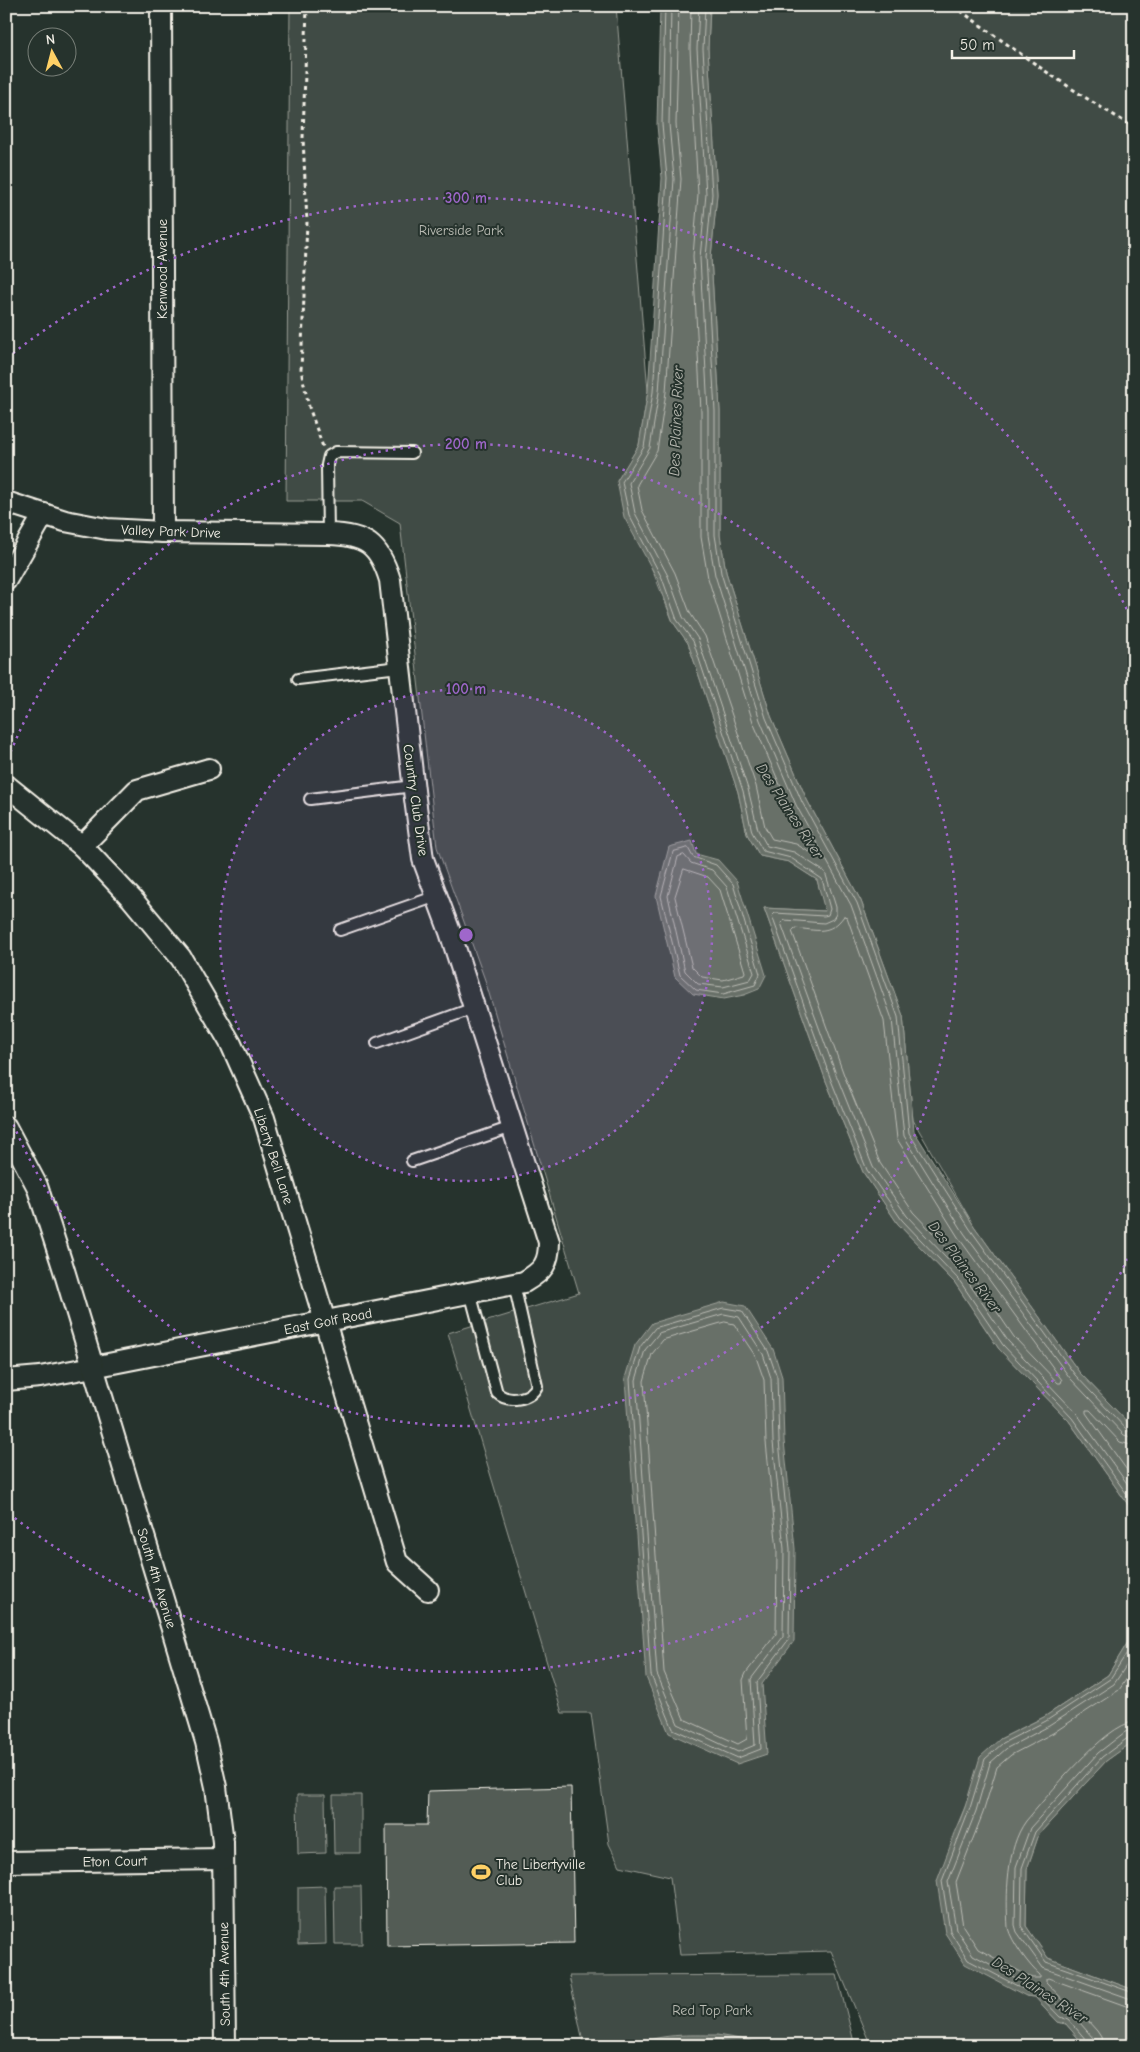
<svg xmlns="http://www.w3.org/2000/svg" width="1140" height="2052" viewBox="0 0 1140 2052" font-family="'Comic Neue',sans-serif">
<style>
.green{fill:#414b45;stroke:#9a9e96}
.water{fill:#676f68;stroke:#9fa39b}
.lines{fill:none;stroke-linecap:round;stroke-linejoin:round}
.shore{stroke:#bcbdb5;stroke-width:1}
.building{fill:#525c55;stroke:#f4f1e8}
.service-casing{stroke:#f4f1e8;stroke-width:14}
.minor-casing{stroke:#f4f1e8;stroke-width:24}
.path{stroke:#f4f1e8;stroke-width:3;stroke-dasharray:4 4;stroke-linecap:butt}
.service{stroke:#26332d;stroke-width:10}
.minor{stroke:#26332d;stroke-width:20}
.ring{fill:none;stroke:#9f67cb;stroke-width:2.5;stroke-dasharray:2.5 5}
.labels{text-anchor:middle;stroke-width:4;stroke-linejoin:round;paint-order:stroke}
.park-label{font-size:14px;fill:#bebfb7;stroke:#26332d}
.street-label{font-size:14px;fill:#f4f1e8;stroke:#26332d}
.poi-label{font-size:14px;fill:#f4f1e8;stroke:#26332d;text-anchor:start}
.water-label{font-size:15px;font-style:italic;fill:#bcbdb5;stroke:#26332d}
.centre{fill:#9f67cb;stroke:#26332d;stroke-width:2.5}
.ring-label{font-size:15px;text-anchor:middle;font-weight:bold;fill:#9f67cb;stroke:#26332d;stroke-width:4;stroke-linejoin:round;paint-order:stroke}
</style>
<rect width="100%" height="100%" fill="#26332d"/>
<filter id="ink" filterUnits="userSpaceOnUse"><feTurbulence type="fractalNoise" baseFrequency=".02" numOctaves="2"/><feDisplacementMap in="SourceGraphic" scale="10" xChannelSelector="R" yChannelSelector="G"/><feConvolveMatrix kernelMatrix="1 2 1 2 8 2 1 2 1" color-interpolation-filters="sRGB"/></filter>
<g filter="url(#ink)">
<g class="green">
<path d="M290 6H616L648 391 639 445 617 481 673 622 688 643 738 792 747 834 760 856 789 862 817 880 826 911 764 908 826 1081 863 1172 898 1224 955 1283 999 1349 1069 1421 1134 1513V1632L1108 1675 1044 1717 1000 1739 965 1807 951 1840 1026 1996 1035 1997 1058 2022 1066 2024 1085 2046H871L831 1951 680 1955 670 1877 620 1866 609 1844 591 1713H562L448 1333 579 1293 485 980 437 847 400 523 362 501H286Z"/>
<path d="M710 6H1134V1429L1079 1372 974 1226 913 1120 903 1016 861 901 807 800 771 716 726 572 720 535V411L711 257 717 194 708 49Z"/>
<path d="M1134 1736V1990L1048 1958 1026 1926 1027 1869 1039 1834 1106 1761 1131 1743Z"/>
<path d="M297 1795H325L326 1853 298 1854Z"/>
<path d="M333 1795H361V1853H334Z"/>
<path d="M325 1886 326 1944 298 1945V1887Z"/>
<path d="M334 1886H361L362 1944H335Z"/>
<path d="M837 1975 855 2046H584L569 1976Z"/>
</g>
<g class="water">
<path d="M660 6H710L708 49 717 194 711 257 720 411V535L726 572 771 716 807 800 861 901 903 1016 914 1131 974 1226 1079 1372 1134 1429V1513L1069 1421 999 1349 955 1283 898 1224 863 1172 826 1081 764 908 825 911 817 880 789 862 760 856 747 834 738 792 688 643 673 622 658 580 624 517 617 481 639 445 648 391 662 178 657 125Z"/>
<path d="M692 841 696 854 718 860 737 881 766 975 759 989 744 995 724 999 693 994 675 977 656 896 669 847Z"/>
<path d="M724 1302 745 1306 773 1349 782 1377 784 1441 795 1549 794 1641 762 1684 767 1754 737 1764 669 1733 646 1677 625 1378 635 1345 652 1323Z"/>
<path d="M1134 1632V1736L1131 1743 1106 1761 1039 1834 1027 1869 1026 1926 1048 1958 1134 1990V2046H1085L1066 2024 1058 2022 1035 1997 1026 1996 965 1964 945 1933 937 1881 965 1807 980 1757 1000 1739 1044 1717 1108 1675Z"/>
<path d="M717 2035 780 2046H634C659 2033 690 2035 717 2035Z"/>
</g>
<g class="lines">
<g class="shore">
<path d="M665 6 662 124 667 178 653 392 644 447 622 482 629 515 662 578 677 620 693 641 743 791 752 832 763 851 791 858 822 879 830 909 828 915 824 916 775 913 772 916 831 1080 867 1170 902 1220 959 1280 1003 1345 1072 1418 1134 1504"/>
<path d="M671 6 669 124 674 179 659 392 650 448 629 483 635 513 668 576 683 617 698 639 748 789 758 830 767 846 794 852 825 872 836 907V914L833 919 824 923 784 920 781 923 837 1077 873 1167 907 1216 964 1276 1008 1341 1077 1414 1134 1493"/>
<path d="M679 6 676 124 681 179 666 392 657 451 637 485 642 510 675 573 690 613 705 636 756 786 765 827 772 839 796 844 809 852 811 849 790 808 753 722 708 578 701 537V412L693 256 698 194 690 49 691 6"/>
<path d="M699 6 697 49 706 194 700 258 708 411V535L715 575 760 720 796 805 851 905 892 1019 904 1136 964 1233 1070 1378 1124 1435 1134 1438"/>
<path d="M705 6 703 49 712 194 706 257 715 411V535L721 573 766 718 802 802 857 903 898 1017 909 1133 970 1229 1075 1375 1128 1431 1134 1432"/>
<path d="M688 848 693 857 716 865 733 884 760 974 755 985 723 994 696 990 680 975 661 896 673 852Z"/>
<path d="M684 855 691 863 712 870 727 887 754 973 750 980 723 987 698 984 685 971 668 896 678 857Z"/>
<path d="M684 869 708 877 720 890 745 972 744 974 723 980 702 977 692 967 675 897Z"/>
<path d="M844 916 847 917 884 1021 897 1139 958 1237 1062 1380 1061 1383H1058L1014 1337 970 1272 913 1212 880 1163 844 1075 792 931 795 928C816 930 830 936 844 916Z"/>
<path d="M724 1308 742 1311 768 1351 777 1377 779 1441 790 1549 789 1639 757 1682 761 1749 738 1758 673 1729 651 1675 630 1379 640 1347 655 1328Z"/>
<path d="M724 1314 739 1317 763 1354 771 1378 773 1442 784 1549 783 1637 751 1679 755 1745 738 1752 678 1724 657 1674 636 1380 645 1350 659 1333Z"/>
<path d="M725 1322 734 1324 756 1357 764 1380 766 1442 777 1550 776 1634 746 1673 743 1680 747 1739 738 1744 684 1719 664 1672 644 1381 652 1354 663 1340Z"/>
<path d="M1134 1446 1120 1442 1090 1410H1086V1413L1134 1480"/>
<path d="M1134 1668 1119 1690 1053 1733 1011 1755 997 1767 983 1813 956 1882 963 1926 978 1949 1032 1978H1040V1975C1030 1967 1011 1941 1008 1928 1006 1896 1006 1848 1026 1821 1045 1799 1106 1723 1134 1722"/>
<path d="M1134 1729 1125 1732 1098 1753 1030 1828 1016 1867 1015 1925 1017 1932 1043 1968 1134 2000"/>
<path d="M1134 1736 1129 1737 1102 1757 1035 1832 1022 1868 1021 1926 1046 1962 1134 1993"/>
<path d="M645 2046C685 2038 713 2039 752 2046"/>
<path d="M1089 2046 1087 2041 1069 2020 1060 2017 1038 1994 1027 1991 968 1960 950 1931 942 1881 970 1808 985 1759 1003 1743 1046 1721 1110 1679 1134 1642"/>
<path d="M1095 2046 1093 2038 1074 2016 1063 2011 1042 1989 1029 1985 973 1955 956 1929 948 1882 976 1811 990 1763 1007 1748 1049 1726 1114 1684 1134 1654"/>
<path d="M1103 2046 1101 2037 1097 2031 1079 2011 1067 2004 1046 1982V1979L1048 1978 1126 2006 1134 2007"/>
</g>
</g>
<path class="building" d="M571 1787 574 1943 387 1946 386 1825H427L428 1791Z"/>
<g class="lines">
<g class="service-casing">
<g id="service">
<path d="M328 534 327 465 329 456 336 452 412 453"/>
<path d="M298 679 399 667"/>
<path d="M310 799 413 786"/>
<path d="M340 930 437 896"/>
<path d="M377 1043 474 1008"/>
<path d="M412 1161 512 1127"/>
<path d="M470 1292 497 1393C508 1403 530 1400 537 1386L514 1284"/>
</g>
</g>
<g class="minor-casing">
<g id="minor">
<path d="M161 6 163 532"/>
<path d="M6 502 65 521 107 529 163 532 328 534C366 535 379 544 390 580L415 799 423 859 450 932 549 1242C549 1264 543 1271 524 1282L93 1367 40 1377 6 1380"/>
<path d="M6 580 44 514"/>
<path d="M6 785 82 846 132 899 181 958 231 1044 264 1118 397 1562 428 1590"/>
<path d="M82 846 137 790 209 769"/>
<path d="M6 1127 37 1186 63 1267 206 1742 216 1787 223 1842 225 2046"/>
<path d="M6 1862 223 1859"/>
</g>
</g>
<g class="path">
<path d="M307 6 303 138 307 222 301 370 309 407 323 447"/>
<path d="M954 6C1012 48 1071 91 1134 127"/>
</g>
<use href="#service" class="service"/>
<use href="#minor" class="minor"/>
</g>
</g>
<circle cx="466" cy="935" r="246" fill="#9f67cb" fill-opacity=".12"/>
<g class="ring">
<circle cx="466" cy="935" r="246"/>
<path d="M8 759A491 491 0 1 1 8 1111"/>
<path d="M1131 1252A737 737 0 0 1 7 1512M7 358A737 737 0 0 1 1131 618"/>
</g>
<defs>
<g id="stadium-bare" transform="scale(1.5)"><path d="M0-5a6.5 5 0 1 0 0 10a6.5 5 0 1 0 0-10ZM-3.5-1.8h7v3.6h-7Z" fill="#ffd166" stroke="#26332d" stroke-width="2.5" paint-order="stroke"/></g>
</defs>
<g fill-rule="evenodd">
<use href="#stadium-bare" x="481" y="1872"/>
</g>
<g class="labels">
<g class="park-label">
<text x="461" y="235">Riverside Park</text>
<text x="712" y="2015">Red Top Park</text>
</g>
<g class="street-label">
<text transform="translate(162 269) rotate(-90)" y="5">Kenwood Avenue</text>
<text transform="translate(171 531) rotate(2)" y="5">Valley Park Drive</text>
<text transform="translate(416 800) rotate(82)" y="5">Country Club Drive</text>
<text transform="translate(274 1156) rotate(72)" y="5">Liberty Bell Lane</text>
<text transform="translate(328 1321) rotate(-11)" y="5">East Golf Road</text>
<text transform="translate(157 1578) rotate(73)" y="5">South 4th Avenue</text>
<text transform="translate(115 1861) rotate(-1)" y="5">Eton Court</text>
<text transform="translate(224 1974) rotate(-91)" y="5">South 4th Avenue</text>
</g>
<g class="poi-label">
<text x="496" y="1869">The Libertyville<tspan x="496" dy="16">Club</tspan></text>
</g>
<g class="water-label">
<text transform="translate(676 421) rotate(-88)" y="5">Des Plaines River</text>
<text transform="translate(790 811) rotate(57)" y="5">Des Plaines River</text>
<text transform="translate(965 1267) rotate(53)" y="5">Des Plaines River</text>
<text transform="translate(1040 1990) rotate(33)" y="5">Des Plaines River</text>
</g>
</g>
<circle cx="466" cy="935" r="8" class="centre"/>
<g class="ring-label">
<text x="466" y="203">300 m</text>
<text x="466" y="449">200 m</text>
<text x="466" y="694">100 m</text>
</g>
<rect width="1140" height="2052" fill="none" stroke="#26332d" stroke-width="25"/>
<rect x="12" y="12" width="1115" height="2027" fill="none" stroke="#f4f1e8" stroke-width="2" filter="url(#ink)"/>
<g transform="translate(52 52) rotate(353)"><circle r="24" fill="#26332d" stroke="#787f78"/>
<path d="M0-4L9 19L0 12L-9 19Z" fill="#ffd166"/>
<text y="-8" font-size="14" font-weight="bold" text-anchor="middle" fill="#f4f1e8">N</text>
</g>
<path d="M952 50v8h122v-8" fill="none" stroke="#f4f1e8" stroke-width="2.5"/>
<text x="960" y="50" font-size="15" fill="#f4f1e8" stroke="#26332d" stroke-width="4" paint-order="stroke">50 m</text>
</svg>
